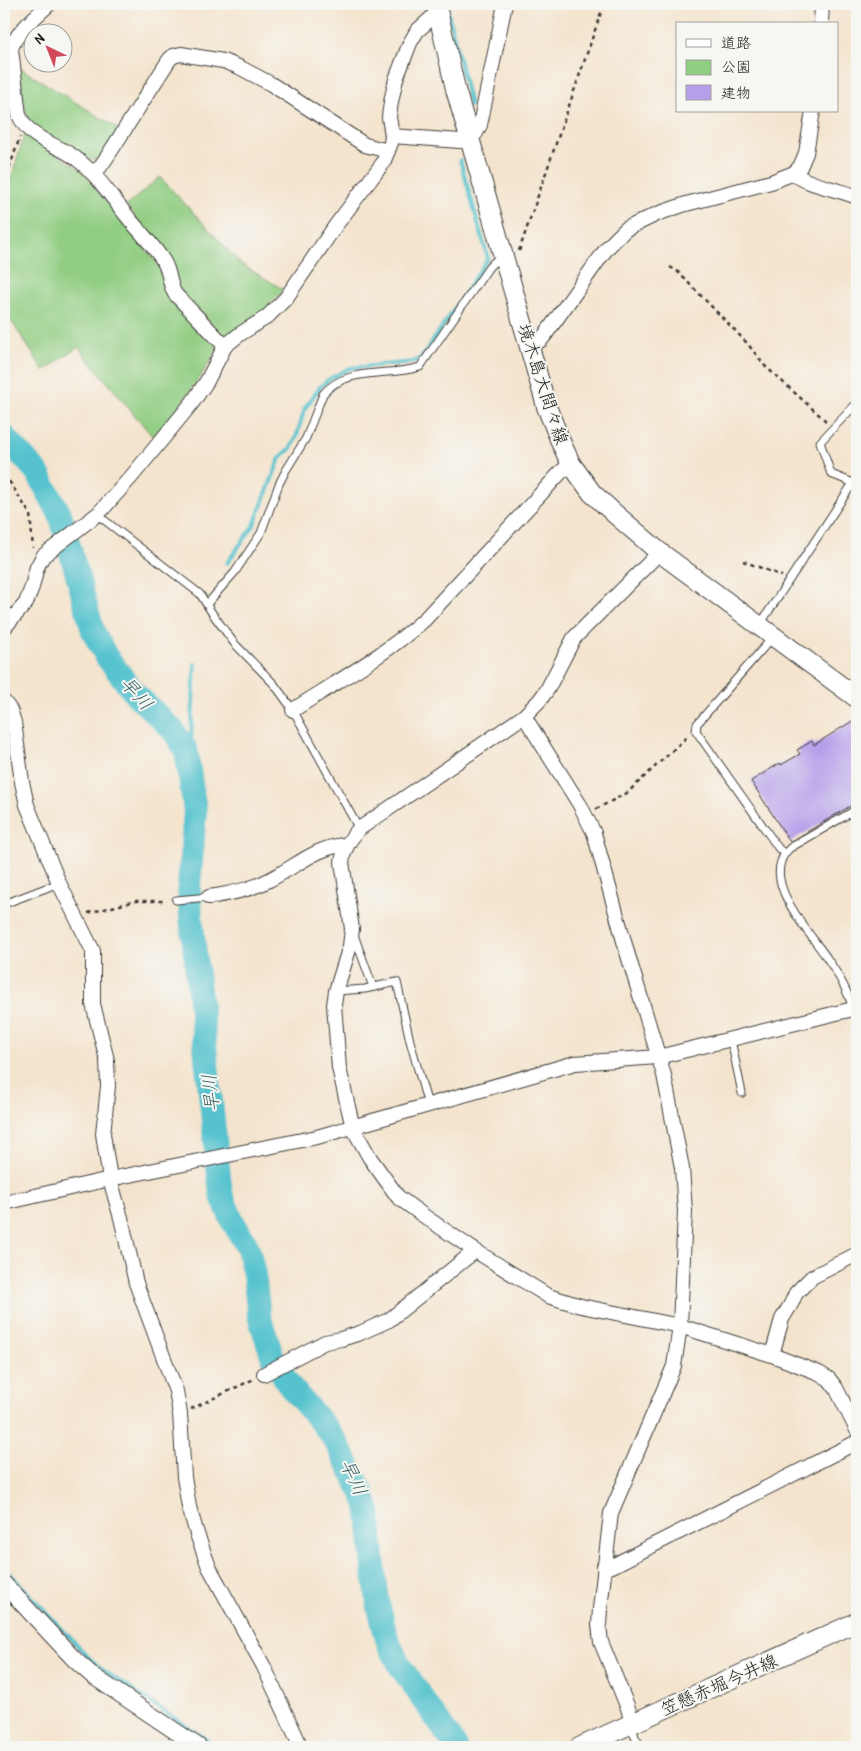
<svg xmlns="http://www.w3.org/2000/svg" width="861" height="1751" viewBox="0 0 861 1751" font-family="'Patrick Hand','Klee One',sans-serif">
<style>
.green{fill:#91cd82;stroke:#56744f}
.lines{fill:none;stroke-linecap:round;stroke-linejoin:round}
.stream{stroke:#55c2ce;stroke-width:4}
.river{stroke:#55c2ce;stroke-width:24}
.building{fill:#b59fea}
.service-casing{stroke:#3c3a37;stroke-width:9}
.minor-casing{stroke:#3c3a37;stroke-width:16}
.tertiary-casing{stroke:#3c3a37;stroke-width:18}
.secondary-casing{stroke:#3c3a37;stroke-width:21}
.path{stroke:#3c3a37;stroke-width:2.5;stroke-dasharray:4 4;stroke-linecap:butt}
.service{stroke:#fff;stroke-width:7}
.minor{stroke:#fff;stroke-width:14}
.tertiary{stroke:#fff;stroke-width:16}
.secondary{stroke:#fff;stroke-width:19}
.labels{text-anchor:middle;stroke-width:4;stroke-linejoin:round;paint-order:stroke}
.street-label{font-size:18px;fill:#1c1c1c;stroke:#f6f6f2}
.water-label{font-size:19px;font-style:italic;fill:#335e63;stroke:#f6f6f2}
</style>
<rect width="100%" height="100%" fill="#f6f6f2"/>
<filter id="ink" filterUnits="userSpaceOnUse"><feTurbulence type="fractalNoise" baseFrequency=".02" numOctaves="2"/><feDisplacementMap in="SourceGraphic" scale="10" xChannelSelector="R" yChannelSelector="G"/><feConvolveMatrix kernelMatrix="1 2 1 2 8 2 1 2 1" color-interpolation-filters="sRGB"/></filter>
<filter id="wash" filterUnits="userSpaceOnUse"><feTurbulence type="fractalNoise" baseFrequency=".0096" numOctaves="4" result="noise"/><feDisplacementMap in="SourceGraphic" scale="20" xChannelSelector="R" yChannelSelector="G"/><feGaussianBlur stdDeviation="1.12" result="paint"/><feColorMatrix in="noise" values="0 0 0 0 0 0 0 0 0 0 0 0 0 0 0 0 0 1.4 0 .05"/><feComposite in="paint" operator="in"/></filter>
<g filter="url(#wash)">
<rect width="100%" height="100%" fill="#f4e4ce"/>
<g class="green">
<path d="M20 68 119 129 99 160C82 162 35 134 28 118 22 103 22 84 20 68Z"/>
<path d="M25 133 81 170 157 263 162 271 168 293 173 303 218 347C200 381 178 408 153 437L78 347 44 371 4 310V201Z"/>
<path d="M160 177 241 264 284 290 264 310 227 337 223 336 177 287 171 260 126 206Z"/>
</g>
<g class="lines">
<g class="stream">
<path d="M446 4 470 106"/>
<path d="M227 563 254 525 280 458 291 448 296 438 305 408 320 387 329 379 350 368 414 362 422 357 488 258 460 160"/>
<path d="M186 750 191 740 195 664"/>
<path d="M4 1567 91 1660 104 1671 217 1747"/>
</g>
<path class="river" d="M4 436 37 472 60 514 93 631 106 656 136 695 173 730 186 750 195 811 189 887 191 917 221 1194 232 1220 248 1248 254 1274 259 1316 273 1358 289 1385 329 1432 339 1447 363 1494 369 1512 375 1579 379 1608 388 1642 400 1666 456 1747"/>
</g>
<g id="blocks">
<path class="building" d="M857 718V802L790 842 751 781 780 763 781 765 800 754 797 750 812 741 814 745Z"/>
</g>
</g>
<g filter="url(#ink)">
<use href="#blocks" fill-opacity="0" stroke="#3c3a37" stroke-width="1"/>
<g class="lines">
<g class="service-casing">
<g id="service">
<path d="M856 484 831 474 820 442 857 403"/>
<path d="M99 513 103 519 200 594 212 613 234 643 274 684 293 710 359 829"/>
<path d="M207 604 235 572 261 533 279 484 285 472 306 438 323 394C347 366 388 377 420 367L489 267 495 261 503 258"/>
<path d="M759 626 853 483"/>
<path d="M772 638 697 724 696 731 779 849 784 853"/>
<path d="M176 900 209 897"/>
<path d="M4 904 59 883"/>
<path d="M354 935 373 987"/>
<path d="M336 991 365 989 397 982 410 1041 428 1105"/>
<path d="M853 1009C848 991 838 974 827 958 809 931 757 878 790 848L857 809"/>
<path d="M731 1040 742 1093"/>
<path d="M632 1725 635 1737 641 1747"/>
</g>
</g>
<g class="minor-casing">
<g id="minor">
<path d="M49 4C38 15 15 33 11 49L19 115C30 141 59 144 78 160 99 176 114 201 131 221 142 234 155 247 164 262 170 272 169 284 175 294L225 346"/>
<path d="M821 24 822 4"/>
<path d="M392 136 460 141 469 138 476 133 480 125 505 4"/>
<path d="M92 173 100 167 107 157 169 60 173 56 181 54 223 61 239 67 271 84 365 145 388 151"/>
<path d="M794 173C803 184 842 190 857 197"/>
<path d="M529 345 541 340 545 335 607 248 626 229 657 214 686 204 771 182 794 173 800 167 806 153 813 111"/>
<path d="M658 551 652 560 574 638 547 690 539 701 524 716 359 829C350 839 344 848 342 862L352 929 350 946 336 991 334 1005 339 1068 353 1128 370 1158 398 1197 424 1216 474 1250 548 1296 581 1306 680 1326 772 1355 819 1373 829 1379 836 1388 857 1430"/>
<path d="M4 628 26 603 32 587 37 567 43 556 99 513 132 476 192 403 207 381 225 346 240 334 267 317 286 298 336 225 383 163 391 143 392 136 389 117 391 102 396 79 410 43 417 31 437 13"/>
<path d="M4 702 10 710 14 722 22 782 27 805 59 883 93 951V1004L107 1060 108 1086 103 1134 110 1179 121 1218 136 1283 176 1391 180 1414 184 1477 189 1507 197 1534 209 1567 264 1667 301 1747"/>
<path d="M293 710C338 681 385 655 425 619L561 472 571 464"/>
<path d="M524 716 580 805 594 833 627 952 664 1075 682 1168 685 1211 680 1326 674 1366 611 1513 600 1609 599 1625 601 1642 628 1708 632 1724"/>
<path d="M209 897C229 894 251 890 269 880 294 868 318 845 347 845"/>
<path d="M4 1203 110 1179 317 1137 575 1063 658 1057 857 1008"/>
<path d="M772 1355 782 1319 791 1304 796 1293 812 1277 857 1254"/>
<path d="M264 1374 325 1342 341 1339 360 1333 389 1320 470 1255 474 1250"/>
<path d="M604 1566H612L857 1442"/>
</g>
</g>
<g class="tertiary-casing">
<path id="tertiary" d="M4 1584 75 1660 93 1676 199 1747"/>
</g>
<g class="secondary-casing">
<g id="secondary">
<path d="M436 4 456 91 547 408 562 445 571 464 592 493 615 514 658 551 857 698"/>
<path d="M580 1747 857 1622"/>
</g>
</g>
<g class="path">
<path d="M4 123 9 126"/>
<path d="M4 183 20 137"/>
<path d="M519 251 604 4"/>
<path d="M670 267 677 271 747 343 765 366 826 421"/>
<path d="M4 475 11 484 30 514 33 548"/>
<path d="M743 561 782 576"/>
<path d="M596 809 627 793 689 735"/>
<path d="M88 913 136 901H166"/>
<path d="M191 1409 254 1379"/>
</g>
<use href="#service" class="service"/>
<use href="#minor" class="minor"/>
<use href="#tertiary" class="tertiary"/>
<use href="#secondary" class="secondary"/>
</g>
</g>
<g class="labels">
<g class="street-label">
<text transform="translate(543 384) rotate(72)" y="6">境木島大間々線</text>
<text transform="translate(719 1685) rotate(-24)" y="6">笠懸赤堀今井線</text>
</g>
<g class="water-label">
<text transform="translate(137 693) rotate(48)" y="7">早川</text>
<text transform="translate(210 1093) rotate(-96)" y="7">早川</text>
<text transform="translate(354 1477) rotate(65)" y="7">早川</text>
</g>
</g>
<rect width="861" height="1751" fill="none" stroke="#f6f6f2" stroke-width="20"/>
<rect x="676" y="22" width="162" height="90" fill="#f6f6f2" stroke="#9f9f9c"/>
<rect x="686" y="39" width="25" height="8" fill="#ffffff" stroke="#9f9f9c"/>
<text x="721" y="48" font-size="15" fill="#1c1c1c">道路</text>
<rect x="686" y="60" width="25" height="15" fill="#91cd82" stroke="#9f9f9c"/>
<text x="721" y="72" font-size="15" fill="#1c1c1c">公園</text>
<rect x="686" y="85" width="25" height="15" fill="#b59fea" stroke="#9f9f9c"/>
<text x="721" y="98" font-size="15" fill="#1c1c1c">建物</text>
<g transform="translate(48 48) rotate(317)"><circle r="24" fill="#f6f6f2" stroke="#9f9f9c"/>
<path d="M0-4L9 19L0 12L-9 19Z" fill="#d1495b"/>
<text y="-8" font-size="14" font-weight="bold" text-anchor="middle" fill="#1c1c1c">N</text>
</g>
</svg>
